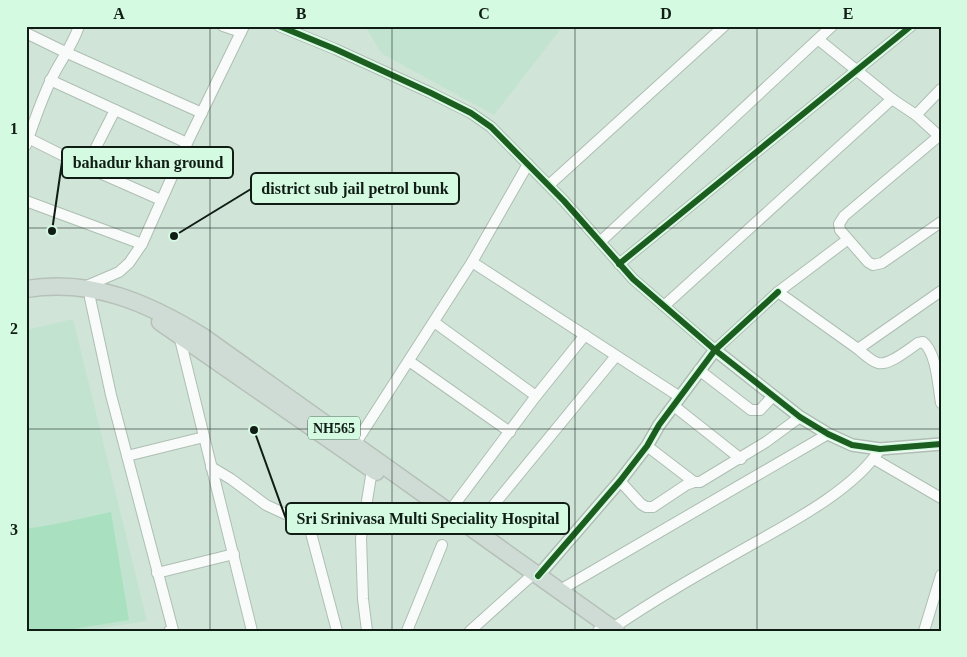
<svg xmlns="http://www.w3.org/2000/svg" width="967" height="657" viewBox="0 0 967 657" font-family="'Times New Roman',serif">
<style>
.built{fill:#c2e3cf}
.green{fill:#a9e1c0}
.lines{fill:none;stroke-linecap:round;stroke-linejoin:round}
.minor-casing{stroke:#aebeb4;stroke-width:12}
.tertiary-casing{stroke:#aebeb4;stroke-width:14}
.trunk-casing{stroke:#b6c0b9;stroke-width:19}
.minor{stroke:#f8fbf9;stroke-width:10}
.tertiary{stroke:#f8fbf9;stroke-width:11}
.trunk{stroke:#cfdcd5;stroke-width:16}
.cycleway-casing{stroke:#d5fae2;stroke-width:9}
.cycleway{stroke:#1b5e20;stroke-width:6}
.grid{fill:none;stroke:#101d15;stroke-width:1;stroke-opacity:0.55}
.labels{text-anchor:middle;stroke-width:5;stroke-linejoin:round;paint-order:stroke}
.shield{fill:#d5fae2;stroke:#4b5f52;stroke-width:1}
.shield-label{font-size:14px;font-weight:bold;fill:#101d15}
.leader{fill:none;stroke:#101d15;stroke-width:2}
.callout-dot{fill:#101d15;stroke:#d5fae2;stroke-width:2}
.callout{fill:#d5fae2;stroke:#101d15;stroke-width:2}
.callout-label{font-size:16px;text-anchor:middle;font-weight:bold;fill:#101d15}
.neatline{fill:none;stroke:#101d15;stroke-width:2}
.grid-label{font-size:16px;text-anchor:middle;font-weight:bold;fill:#101d15}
</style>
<rect width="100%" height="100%" fill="#d0e4d7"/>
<g class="built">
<path d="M365 26H563L494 115 381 53Z"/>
<path d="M73 319 147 621 82 631H26V330Z"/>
</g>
<path class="green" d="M111 512 129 620 61 631H26V529L61 523Z"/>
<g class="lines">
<g class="minor-casing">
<g id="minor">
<path d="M223 26 241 32"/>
<path d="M279 26 335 49 431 93 471 113 491 127 564 201 633 279 715 350 778 292"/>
<path d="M26 33 65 52 202 113"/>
<path d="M819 40 892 99"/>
<path d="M50 80 187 143"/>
<path d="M916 115 939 136 844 216 839 224 840 230 868 262 873 265 882 263 941 222"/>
<path d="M26 137 86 167 161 200"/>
<path d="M26 145C34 122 41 100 52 78 60 61 73 45 79 26"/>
<path d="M528 164 472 262 680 397"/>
<path d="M86 167 115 110"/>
<path d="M549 185 724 26"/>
<path d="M26 201 142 244"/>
<path d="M847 240 778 292 858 349 941 291"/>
<path d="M600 242 832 26"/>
<path d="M619 264 911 26"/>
<path d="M84 287 119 272 129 263 142 244 187 143 244 26"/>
<path d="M90 298 111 395 173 630 169 631"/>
<path d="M664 306 892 99 916 115 941 89"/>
<path d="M434 322 536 396"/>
<path d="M179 335 252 631"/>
<path d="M858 349C864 354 871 361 878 363 889 366 909 349 918 343L923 342C937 353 938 387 941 403"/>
<path d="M409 361 510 432"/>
<path d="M699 370 751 410H760L773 396"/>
<path d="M674 406 741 459"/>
<path d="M355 444 472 262"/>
<path d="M647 446 694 482H700L766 442 800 417"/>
<path d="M127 456 204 437"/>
<path d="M874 459 941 498"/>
<path d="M211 467 231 479 266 505 307 524 311 533 337 631"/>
<path d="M620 481 641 504 646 507H653L686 485 694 482"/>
<path d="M449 512 536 396 585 335"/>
<path d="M474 529 616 356"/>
<path d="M157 573 234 554"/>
<path d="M560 590 828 434"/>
<path d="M613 628C657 598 703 572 749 546 790 523 855 489 880 449"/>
<path d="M367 631 363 599 361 538 372 470"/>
<path d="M407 631 442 545"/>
<path d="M470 631 529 578"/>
<path d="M598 631 599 630"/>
<path d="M924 631 941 575"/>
</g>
</g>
<g class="tertiary-casing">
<path id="tertiary" d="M538 576 620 481 647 446 659 425 715 350 800 417 828 434 852 445 880 449 941 444"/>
</g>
<g class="trunk-casing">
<g id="trunk">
<path d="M26 289C92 278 148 303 202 336L616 631"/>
<path d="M160 322 376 472"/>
</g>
</g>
<use href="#minor" class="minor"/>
<use href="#tertiary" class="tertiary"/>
<use href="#trunk" class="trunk"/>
<g class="cycleway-casing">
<g id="cycleway">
<path d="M279 26 335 49 431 93 471 113 491 127 564 201 633 279 715 350 778 292"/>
<path d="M619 264 911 26"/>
<path d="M538 576 620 481 647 446 659 425 715 350 800 417 828 434 852 445 880 449 941 444"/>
</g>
</g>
<use href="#cycleway" class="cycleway"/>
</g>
<path class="grid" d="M210 26V631M392 26V631M575 26V631M757 26V631M26 228H941M26 429H941"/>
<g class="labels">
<rect class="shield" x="308" y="416.5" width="52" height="23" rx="4"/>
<g class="shield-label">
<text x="334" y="433">NH565</text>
</g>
</g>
<path class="leader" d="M52 231L62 162M174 236L251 189M254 430L286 519"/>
<g class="callout-dot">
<circle cx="52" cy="231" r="5"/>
<circle cx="174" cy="236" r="5"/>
<circle cx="254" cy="430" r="5"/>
</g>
<g class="callout">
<rect x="62" y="147" width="171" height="31" rx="5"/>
<rect x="251" y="173" width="208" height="31" rx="5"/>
<rect x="286" y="503" width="283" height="31" rx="5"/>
</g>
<g class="callout-label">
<text x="148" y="168">bahadur khan ground</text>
<text x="355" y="194">district sub jail petrol bunk</text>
<text x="428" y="524">Sri Srinivasa Multi Speciality Hospital</text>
</g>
<rect width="967" height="657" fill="none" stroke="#d5fae2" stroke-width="55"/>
<rect x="28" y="28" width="912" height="602" class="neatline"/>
<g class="grid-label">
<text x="119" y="19">A</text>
<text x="301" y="19">B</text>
<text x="484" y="19">C</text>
<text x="666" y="19">D</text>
<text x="848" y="19">E</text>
<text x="14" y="134">1</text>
<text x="14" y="334">2</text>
<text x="14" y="535">3</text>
</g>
</svg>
